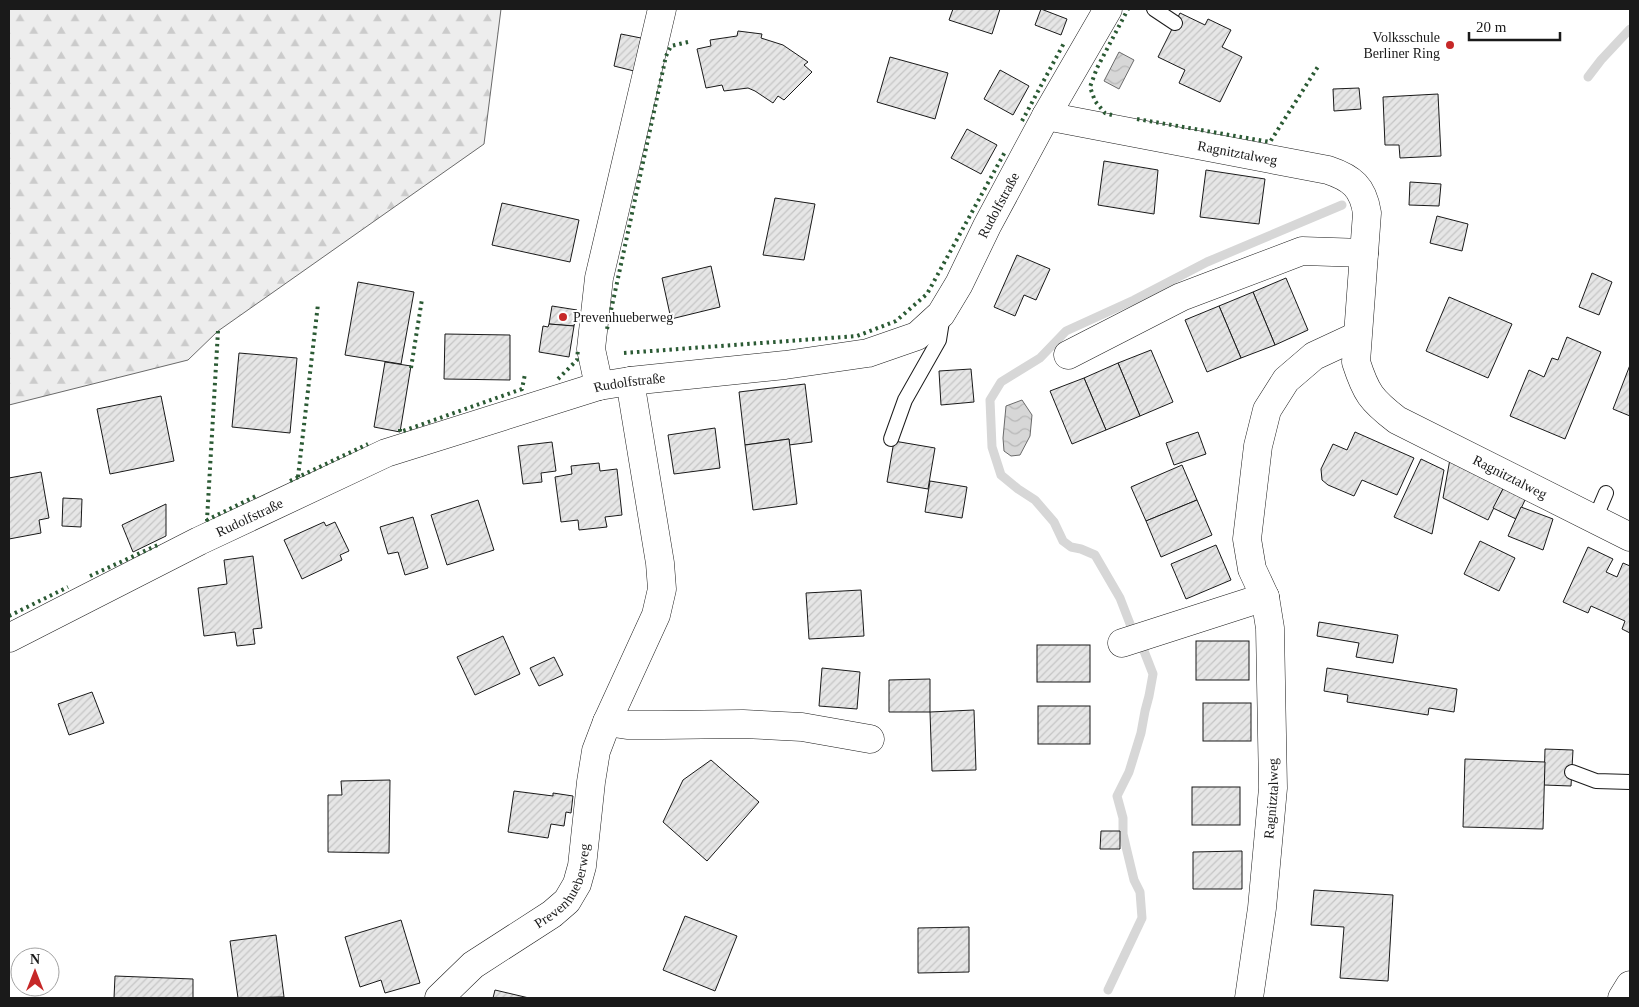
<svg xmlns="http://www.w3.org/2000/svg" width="1639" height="1007" viewBox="0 0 1639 1007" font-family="'Times New Roman',serif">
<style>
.forest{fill:url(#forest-firs);stroke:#6a6a6a}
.water{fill:url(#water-waves);stroke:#6a6a6a}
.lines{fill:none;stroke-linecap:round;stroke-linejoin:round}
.stream{stroke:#d7d7d7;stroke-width:9}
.building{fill:url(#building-hatch);stroke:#1a1a1a}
.lane-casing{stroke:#1a1a1a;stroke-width:16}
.street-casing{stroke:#1a1a1a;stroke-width:29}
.lane{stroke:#fff;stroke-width:14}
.street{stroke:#fff;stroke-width:28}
.hedge{stroke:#2b5a34;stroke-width:4;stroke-dasharray:2.5 4;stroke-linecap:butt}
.poi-dot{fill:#c62828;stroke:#fff;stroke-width:2}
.labels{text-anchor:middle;stroke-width:4;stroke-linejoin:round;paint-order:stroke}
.poi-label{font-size:14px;fill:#1a1a1a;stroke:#fff;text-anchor:end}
.street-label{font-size:14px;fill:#1a1a1a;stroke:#fff}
</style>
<defs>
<pattern id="forest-firs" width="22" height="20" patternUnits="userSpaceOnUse" patternTransform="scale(1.25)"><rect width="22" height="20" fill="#ededed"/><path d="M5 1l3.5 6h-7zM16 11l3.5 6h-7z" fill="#cbcbcb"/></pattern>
<pattern id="water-waves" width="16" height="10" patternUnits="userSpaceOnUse" patternTransform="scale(1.25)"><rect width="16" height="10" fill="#d7d7d7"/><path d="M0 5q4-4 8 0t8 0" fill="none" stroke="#b8b8b8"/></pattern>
<pattern id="building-hatch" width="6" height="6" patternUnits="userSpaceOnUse" patternTransform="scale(1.25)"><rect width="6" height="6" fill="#e6e6e6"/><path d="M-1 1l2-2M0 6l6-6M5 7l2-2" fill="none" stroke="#c5c5c5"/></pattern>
</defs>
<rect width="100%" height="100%" fill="#fff"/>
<path class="forest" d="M9 9H501L484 144 218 331 188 360 9 405Z"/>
<g class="water">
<path d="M1119 52 1134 60 1119 89 1104 81Z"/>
<path d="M1022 400 1032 415 1030 436 1020 455 1011 456 1004 451 1003 438 1006 406Z"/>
</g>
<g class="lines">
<g class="stream">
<path d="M1588 77 1601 60 1630 29"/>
<path d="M1132 629 1120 598 1095 555 1081 549 1071 547 1063 541 1054 522 1035 500 1018 489 1001 475 992 447 990 400 1001 382 1040 358 1066 331 1134 300 1207 262 1342 205"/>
<path d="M1108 990 1142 918 1140 892 1134 880 1127 851 1123 834V818L1117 796 1129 772 1141 733 1145 711 1149 696 1153 674 1144 651"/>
</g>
</g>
<g class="building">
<path d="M953 9H1000L992 34 949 20Z"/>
<path d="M1041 9 1067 19 1061 35 1035 25Z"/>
<path d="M1180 13 1205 25 1208 19 1231 30 1222 47 1242 57 1220 102 1179 83 1185 70 1158 57Z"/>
<path d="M738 31 762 34 761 38 783 45 808 62 804 65 812 72 784 100 778 96 773 103 755 91 748 88 724 91 722 85 706 88 697 49 711 46 710 40 737 36Z"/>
<path d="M621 34 641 38 634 71 614 66Z"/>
<path d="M890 57 948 73 935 119 877 102Z"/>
<path d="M1000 70 1029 86 1013 115 984 99Z"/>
<path d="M1359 88 1361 109 1334 111 1333 89Z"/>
<path d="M1438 94 1441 156 1400 158 1399 145H1385L1383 97Z"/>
<path d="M967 129 997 145 981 174 951 158Z"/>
<path d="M1104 161 1158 170 1154 214 1098 205Z"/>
<path d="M1206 170 1265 179 1259 224 1200 217Z"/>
<path d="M1410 182 1441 184 1439 206 1409 205Z"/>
<path d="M775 198 815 204 804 260 763 255Z"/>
<path d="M502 203 579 220 570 262 492 245Z"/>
<path d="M1437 216 1468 224 1462 251 1430 243Z"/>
<path d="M1017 255 1050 269 1036 300 1024 295 1015 316 994 307Z"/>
<path d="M711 266 720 307 671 319 662 278Z"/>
<path d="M1592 273 1612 282 1599 315 1579 307Z"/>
<path d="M1286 278 1308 330 1275 345 1253 292Z"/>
<path d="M358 282 414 292 401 364 345 355Z"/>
<path d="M1253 292 1275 345 1241 358 1219 306Z"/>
<path d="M1449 297 1512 324 1488 378 1426 351Z"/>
<path d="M552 306 577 310 574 326 549 324Z"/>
<path d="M1219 306 1241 358 1207 372 1185 320Z"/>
<path d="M549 324 574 326 569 357 539 352 543 326 548 327Z"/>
<path d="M445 334 510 335V380L444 379Z"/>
<path d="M1567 337 1601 352 1565 439 1510 416 1529 370 1544 377 1552 358 1558 360Z"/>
<path d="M1151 350 1173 402 1140 416 1118 363Z"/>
<path d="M239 353 297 358 290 433 232 427Z"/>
<path d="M385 362 411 366 400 432 374 427Z"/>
<path d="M1118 363 1140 416 1106 430 1084 378Z"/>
<path d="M1630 365V416L1613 409Z"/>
<path d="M971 369 974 402 941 405 939 371Z"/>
<path d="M1084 378 1106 430 1072 444 1050 391Z"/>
<path d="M805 384 812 442 789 445V439L745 445 739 392Z"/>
<path d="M161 396 174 461 110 474 97 409Z"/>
<path d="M715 428 720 468 674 474 668 435Z"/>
<path d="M1198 432 1206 454 1174 465 1166 443Z"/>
<path d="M1355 432 1414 458 1397 495 1362 480 1354 496 1328 485 1322 480 1321 469 1333 444 1347 450Z"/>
<path d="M789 439 797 504 753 510 745 445Z"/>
<path d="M894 441 935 448 928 489 887 482Z"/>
<path d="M552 442 556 471 541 473 542 482 523 484 518 446Z"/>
<path d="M1421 459 1444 470 1432 534 1394 517Z"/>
<path d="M1450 459 1504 487 1488 520 1443 498Z"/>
<path d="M599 463 600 471 617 469 622 515 605 517 607 527 579 530 578 520 561 522 555 477 572 474 571 466Z"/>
<path d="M1182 465 1197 500 1146 521 1131 487Z"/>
<path d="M41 472 49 518 39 520 41 533 9 539V478Z"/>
<path d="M930 481 967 487 962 518 925 512Z"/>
<path d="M1504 487 1526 498 1516 519 1493 508Z"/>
<path d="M63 498 82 499 81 527 62 526Z"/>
<path d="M478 500 494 550 447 565 431 515Z"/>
<path d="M1197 500 1212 535 1161 557 1146 521Z"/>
<path d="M166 504V536L133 552 122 525Z"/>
<path d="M1521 507 1553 519 1543 550 1508 536Z"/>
<path d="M413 517 428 568 405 575 398 552 388 554 380 527Z"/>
<path d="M324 522 326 526 335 522 349 551 340 555 342 560 302 579 284 540Z"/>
<path d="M1480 541 1515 558 1499 591 1464 574Z"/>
<path d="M1216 545 1231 580 1186 599 1171 564Z"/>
<path d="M1588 547 1613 559 1606 572 1617 577 1623 563 1630 566V633L1622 629 1625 621 1591 606 1588 613 1563 602Z"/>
<path d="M253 556 262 628 253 629 255 644 237 646 235 632 204 636 198 588 227 584 224 560Z"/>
<path d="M861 590 864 636 809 639 806 593Z"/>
<path d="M1319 622 1398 635 1393 663 1356 657 1359 643 1317 636Z"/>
<path d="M503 636 520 674 475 695 457 657Z"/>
<rect x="1196" y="641" width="53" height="39"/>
<rect x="1037" y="645" width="53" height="37"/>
<path d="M554 657 563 675 539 686 530 668Z"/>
<path d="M822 668 860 672 857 709 819 706Z"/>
<path d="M1327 668 1457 689 1454 712 1429 708 1428 715 1347 702 1348 695 1324 691Z"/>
<path d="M930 679V712H889V680Z"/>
<path d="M92 692 104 723 69 735 58 704Z"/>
<rect x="1203" y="703" width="48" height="38"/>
<rect x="1038" y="706" width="52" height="38"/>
<path d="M974 710 976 770 932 771 930 712Z"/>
<path d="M1545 749 1573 750 1571 786 1544 785Z"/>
<path d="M1465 759 1545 762 1543 829 1463 827Z"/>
<path d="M711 760 759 802 707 861 663 822 683 780Z"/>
<path d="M390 780 389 853 328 852V795H342L341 781Z"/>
<rect x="1192" y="787" width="48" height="38"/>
<path d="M514 791 553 796V793L573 796 571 813 566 812 564 826 551 824 548 838 508 832Z"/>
<path d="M1101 831H1120V849H1100Z"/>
<path d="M1242 851V889H1193V852Z"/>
<path d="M1314 890 1393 895 1388 981 1340 978 1344 927 1311 925Z"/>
<path d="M685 916 737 936 715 991 663 970Z"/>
<path d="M401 920 420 983 385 993 381 980 360 987 345 937Z"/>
<path d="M969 927V972L918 973V928Z"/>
<path d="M276 935 284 997 238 998 230 941Z"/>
<path d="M115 976 193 979V998H114Z"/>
<path d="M495 990 529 998H493Z"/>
</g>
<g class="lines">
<g class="lane-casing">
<g id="lane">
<path d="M1154 9 1175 23"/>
<path d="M891 439 905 400 939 340 943 315"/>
<path d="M1595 519 1606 493"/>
<path d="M1572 772 1596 781 1630 782"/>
</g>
</g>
<g class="street-casing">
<g id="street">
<path id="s1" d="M1046 116 1328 170C1352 178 1363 187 1367 213L1356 362C1366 393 1371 400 1397 420L1630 537"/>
<path d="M1068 355 1181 297 1302 251 1364 253"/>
<path d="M599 386 591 349 599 278 662 9"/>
<path id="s2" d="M9 638 199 541 386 453 599 386 630 381 785 365 868 353 917 336 941 314 959 284 987 226 1046 116 1108 9"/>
<path d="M1122 643 1265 597"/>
<path d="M607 722 627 725H662L743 724 802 727 870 739"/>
<path id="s3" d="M439 998 473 965 552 914 567 901 577 884 582 866 591 782 596 751 607 722 656 615 662 589 660 563 630 381"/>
<path id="s4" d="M1249 998 1262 908 1273 788 1270 628 1265 597 1252 569 1247 539 1258 446 1267 410 1286 380 1314 356 1357 336"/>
<path d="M1622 998 1630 985"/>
</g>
</g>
<use href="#lane" class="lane"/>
<use href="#street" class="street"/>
<g class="hedge">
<path d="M1112 115 1105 113 1095 101 1090 87 1097 68 1128 9"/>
<path d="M1137 119 1270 142 1319 65"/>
<path d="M1022 121 1064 43"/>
<path d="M607 329 666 56 671 46 688 42"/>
<path d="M218 331 207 520 256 496"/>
<path d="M624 353 857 336 896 321 927 294 1006 150"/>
<path d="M411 368 422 299"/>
<path d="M558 379 577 360 578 349"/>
<path d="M400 429V432L522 389 525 374"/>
<path d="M298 477 318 304"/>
<path d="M290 481 368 444"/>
<path d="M90 576 160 544"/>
<path d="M9 616 68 587"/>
</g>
</g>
<g class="poi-dot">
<circle cx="1450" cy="45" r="5"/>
<circle cx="563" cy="317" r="5"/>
</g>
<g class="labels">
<g class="poi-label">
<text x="1440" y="42">Volksschule<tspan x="1440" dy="16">Berliner Ring</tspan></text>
<text x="573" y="322" text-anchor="start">Prevenhueberweg</text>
</g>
<g class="street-label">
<text dy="5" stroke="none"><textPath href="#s1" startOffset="195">Ragnitztalweg</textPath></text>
<text dy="5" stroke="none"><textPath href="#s2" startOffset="1122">Rudolfstraße</textPath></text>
<text dy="5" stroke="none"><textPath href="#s2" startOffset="674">Rudolfstraße</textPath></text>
<text dy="5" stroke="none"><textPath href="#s1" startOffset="698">Ragnitztalweg</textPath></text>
<text dy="5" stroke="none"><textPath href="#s2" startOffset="269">Rudolfstraße</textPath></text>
<text dy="5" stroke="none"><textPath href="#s4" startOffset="201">Ragnitztalweg</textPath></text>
<text dy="5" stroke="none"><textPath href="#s3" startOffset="172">Prevenhueberweg</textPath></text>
</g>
</g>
<rect width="1639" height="1007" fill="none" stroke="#1a1a1a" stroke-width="20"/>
<g transform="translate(35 972)"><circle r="24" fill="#ffffff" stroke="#a3a3a3"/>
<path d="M0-4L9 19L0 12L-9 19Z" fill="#c62828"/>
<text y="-8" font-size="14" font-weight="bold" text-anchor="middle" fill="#1a1a1a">N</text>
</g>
<path d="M1469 32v8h91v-8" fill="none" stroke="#1a1a1a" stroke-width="2.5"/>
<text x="1476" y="32" font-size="15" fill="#1a1a1a" stroke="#ffffff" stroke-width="4" paint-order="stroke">20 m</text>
</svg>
